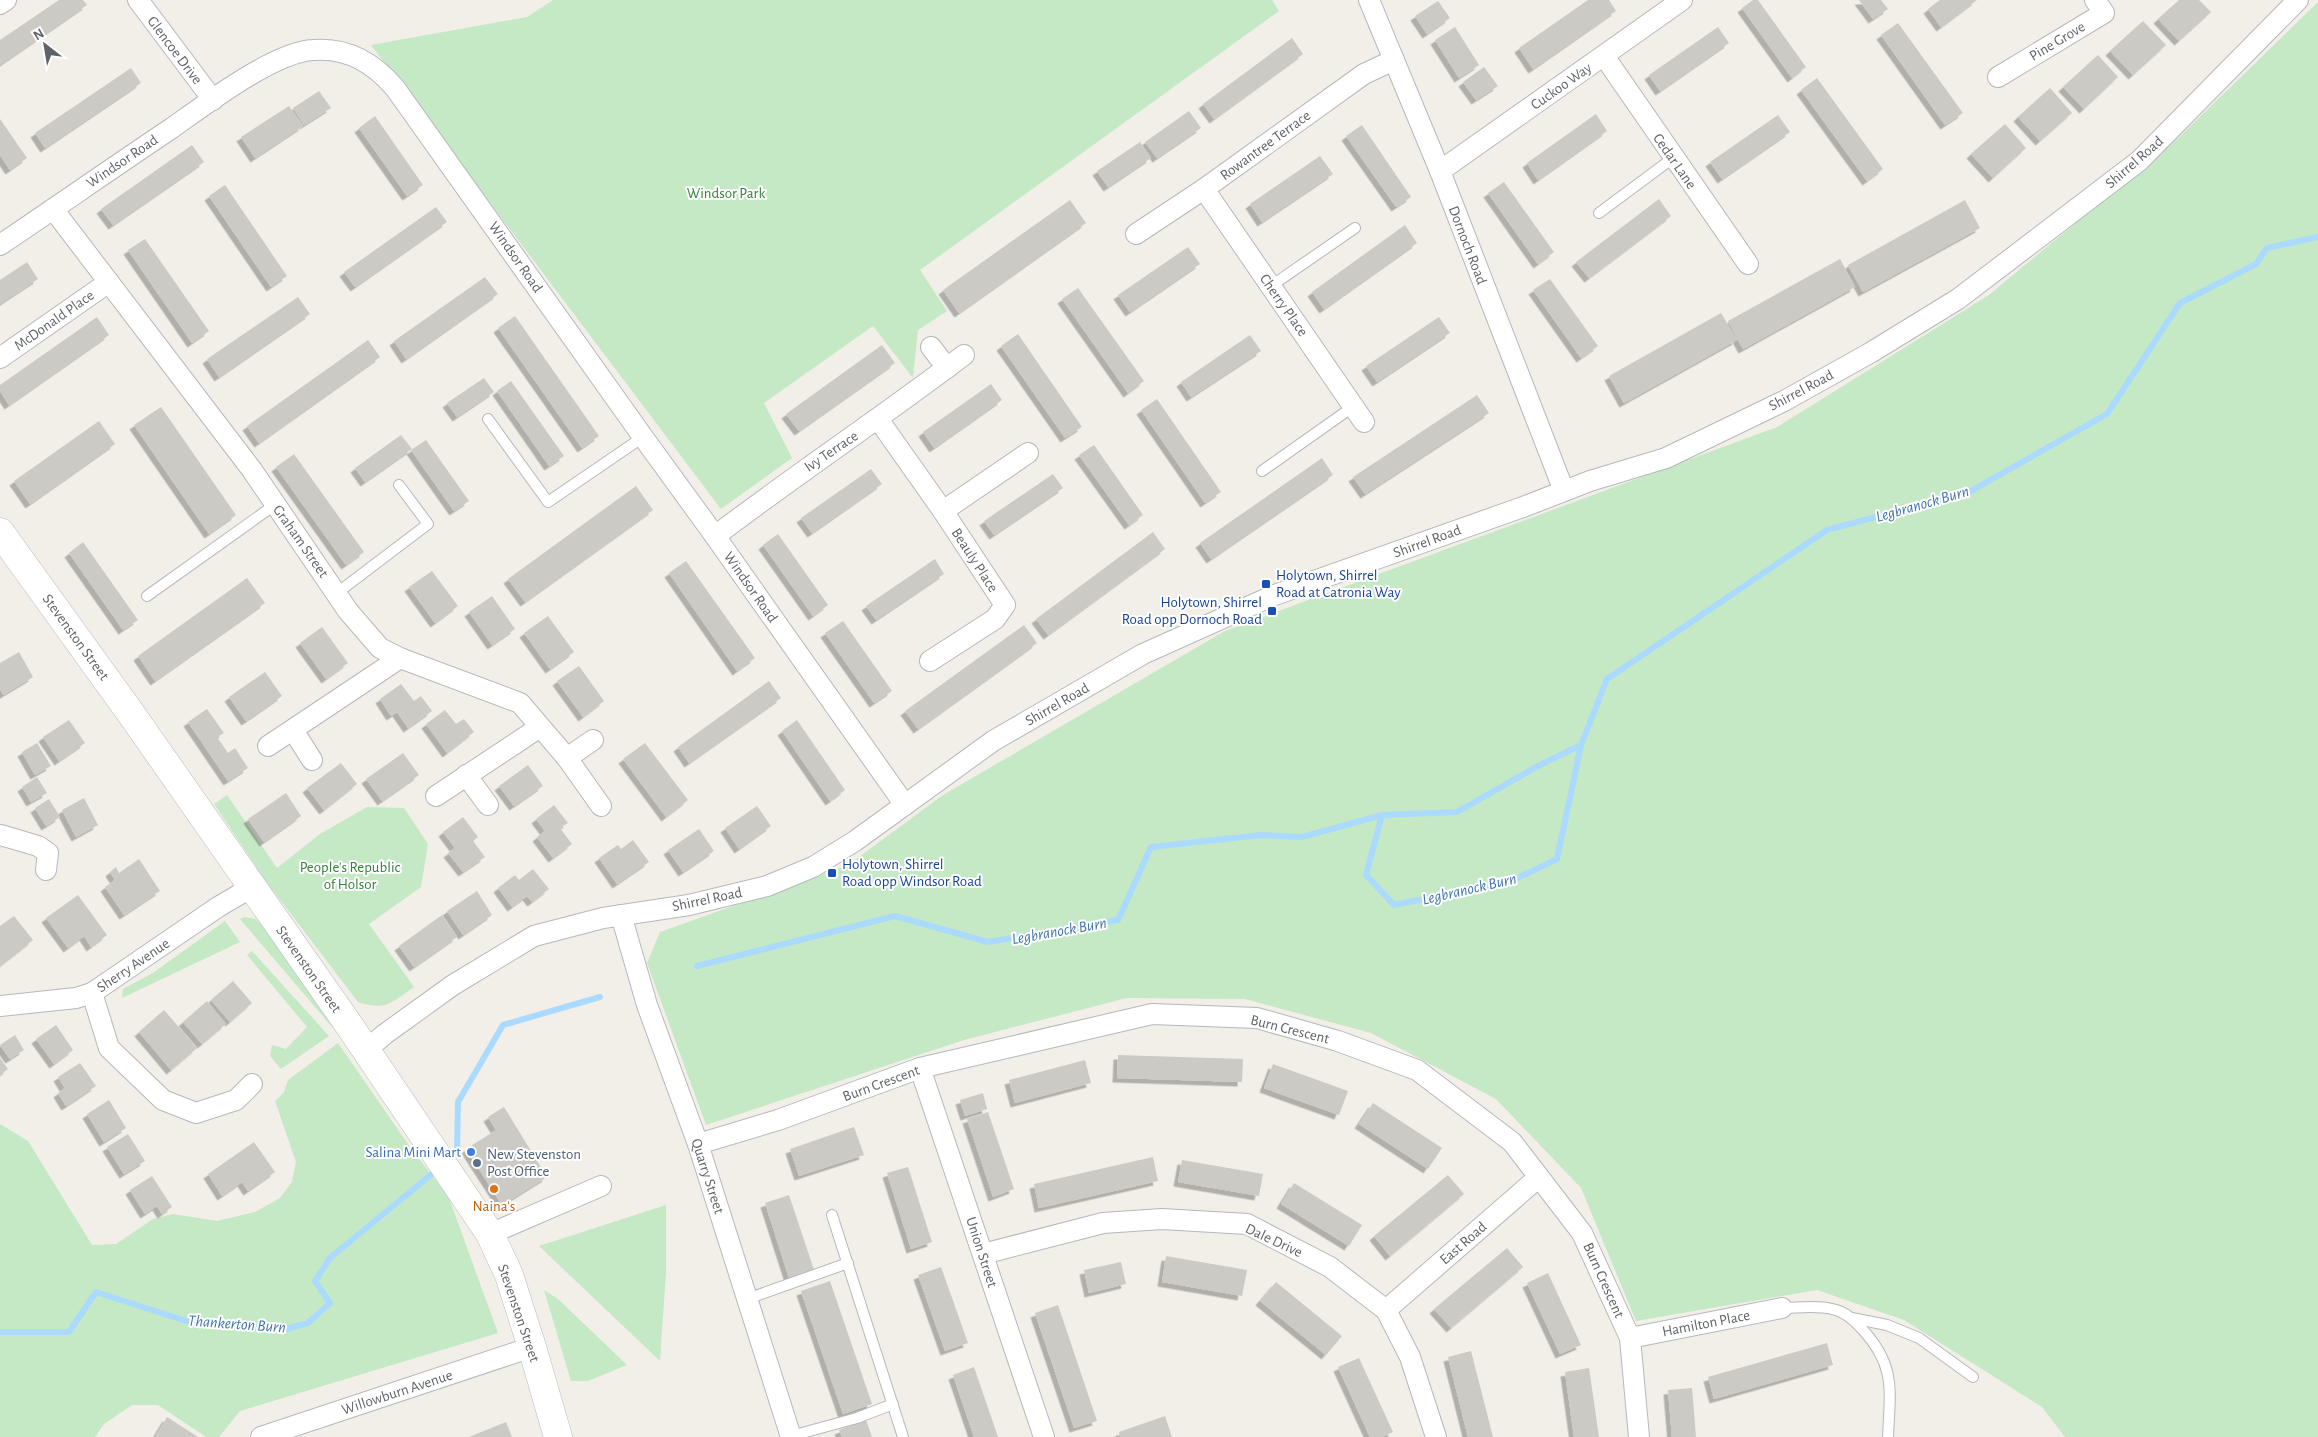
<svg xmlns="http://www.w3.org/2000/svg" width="2318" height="1437" viewBox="0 0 2318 1437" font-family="'Alegreya Sans',sans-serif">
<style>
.green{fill:#c5e8c5}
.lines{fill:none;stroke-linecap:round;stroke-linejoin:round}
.stream{stroke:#aadaff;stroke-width:6}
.building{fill:#cccac5;filter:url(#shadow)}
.lane-casing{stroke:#b5b8bc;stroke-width:12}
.street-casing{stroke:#b5b8bc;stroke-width:22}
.secondary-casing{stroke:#b6babf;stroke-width:29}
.lane{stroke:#fff;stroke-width:10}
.street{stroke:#fff;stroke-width:20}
.secondary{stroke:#fff;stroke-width:28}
.transit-dot{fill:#1a4fb4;stroke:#fff;stroke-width:2}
.shop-dot{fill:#3f7fe0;stroke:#fff;stroke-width:2}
.service-dot{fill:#5c6f8a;stroke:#fff;stroke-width:2}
.food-dot{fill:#e8710a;stroke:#fff;stroke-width:2}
.labels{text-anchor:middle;stroke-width:4;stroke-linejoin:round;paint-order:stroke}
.street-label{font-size:15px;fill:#5f6368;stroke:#fff}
.park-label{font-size:15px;fill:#348238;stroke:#fff}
.transit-label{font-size:15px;fill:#164399;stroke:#fff;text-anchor:start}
.shop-label{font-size:15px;fill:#366cbe;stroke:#fff;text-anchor:end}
.service-label{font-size:15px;fill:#4e5e75;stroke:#fff;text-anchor:start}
.food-label{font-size:15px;fill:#c56008;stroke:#fff}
.water-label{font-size:16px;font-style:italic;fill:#4174aa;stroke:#fff}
</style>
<defs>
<filter id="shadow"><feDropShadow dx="-4.5" dy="4.5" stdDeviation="0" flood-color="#0004"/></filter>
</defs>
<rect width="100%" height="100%" fill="#f1efe8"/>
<g class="green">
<path d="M553 0H1272L1279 11 920 270 947 311 918 330 913 378 873 326 764 403 792 458 721 509 371 45 527 17Z"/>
<path d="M2318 2V1437H2065L2042 1407 1904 1320 1817 1290 1636 1321 1581 1188 1496 1099 1371 1033 1245 999 1127 998 964 1040 706 1125 647 963 660 932 848 865 943 795 1225 631 1777 427 1989 295 2178 138Z"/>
<path d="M227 795 277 868 320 834 367 807 404 808 428 844 421 887 369 924 414 987C391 1003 386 1011 358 1002L265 880 214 804Z"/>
<path d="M245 917 255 919 263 926 335 1025 333 1028 240 919Z"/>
<path d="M225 921 240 942 122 998 123 989 153 973Z"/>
<path d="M252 951 329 1036 281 1069 270 1056 272 1045 286 1049 307 1027 247 955Z"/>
<path d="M338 1043 408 1144 449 1198 498 1333 240 1411 219 1437H206L158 1405H132L104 1424 95 1437H0V1124L28 1141 92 1245 116 1244 153 1219 173 1214 217 1221 255 1212 280 1198 292 1182 296 1162 275 1101 284 1092 288 1080Z"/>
<path d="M666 1205V1272L660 1361 539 1246Z"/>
<path d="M544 1290 558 1299 627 1365 588 1381H571Z"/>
</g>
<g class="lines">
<g class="stream">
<path d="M1382 815 1457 812 1536 767 1581 745 1607 679 1827 530 1969 492 2107 414 2180 303 2256 264 2267 248 2318 237"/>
<path d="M697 966 895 916 988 942 1118 920 1151 847 1261 835 1302 837 1382 815 1366 875 1394 905 1509 882 1557 859 1581 745"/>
<path d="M448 1160 457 1152 458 1102 503 1025 600 997"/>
<path d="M0 1332H69L96 1292 186 1321 283 1330 308 1323 330 1303 315 1281 330 1258 439 1168"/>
</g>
</g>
<g class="building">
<path d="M59 0H83L87 5 0 65V40Z"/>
<path d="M1588 0H1609L1616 11 1533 69 1519 48Z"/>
<path d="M1753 0H1758L1806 67 1792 78 1742 8Z"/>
<path d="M1859 0H1881L1888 9 1873 19Z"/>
<path d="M1940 0H1977L1941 27 1928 9Z"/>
<path d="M2179 0H2199L2211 12 2179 41 2158 19Z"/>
<path d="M1438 1 1450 18 1427 34 1415 16Z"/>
<path d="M2143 21 2166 45 2133 75 2110 51Z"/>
<path d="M1898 23 1963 113 1945 125 1881 35Z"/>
<path d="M1455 27 1479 65 1459 78 1435 40Z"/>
<path d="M1718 27 1729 43 1660 91 1649 75Z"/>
<path d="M1292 38 1303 54 1214 119 1203 104Z"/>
<path d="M2098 55 2118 77 2084 109 2063 87Z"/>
<path d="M1484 67 1498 86 1476 100 1463 82Z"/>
<path d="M131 68 141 83 45 148 35 133Z"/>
<path d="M1817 78 1883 169 1867 181 1801 90Z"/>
<path d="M2050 88 2072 113 2040 141 2018 117Z"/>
<path d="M319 91 331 108 304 125 293 108Z"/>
<path d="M289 106 303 126 255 158 241 137Z"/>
<path d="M1189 111 1201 128 1157 158 1145 142Z"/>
<path d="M1596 114 1607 131 1538 180 1527 163Z"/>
<path d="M1778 115 1790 132 1722 179 1710 162Z"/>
<path d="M375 116 423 185 407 196 359 128Z"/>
<path d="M0 119 27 158 10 170 0 155Z"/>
<path d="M2005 124 2026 148 1993 178 1971 154Z"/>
<path d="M1362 125 1411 197 1396 207 1346 136Z"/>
<path d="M1140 142 1151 158 1108 187 1097 171Z"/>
<path d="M192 145 204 162 113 225 101 209Z"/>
<path d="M1320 156 1333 174 1262 222 1250 204Z"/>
<path d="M1504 182 1554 252 1538 264 1488 193Z"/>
<path d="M225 185 287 276 271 287 209 196Z"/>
<path d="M1659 199 1671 216 1589 278 1576 262Z"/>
<path d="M1070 200 1086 223 959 313 943 290Z"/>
<path d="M1965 200 1980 228 1863 292 1848 265Z"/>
<path d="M436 207 447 222 355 287 344 272Z"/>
<path d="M1405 225 1417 243 1324 309 1312 292Z"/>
<path d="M145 239 209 331 192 343 128 250Z"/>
<path d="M1188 247 1200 264 1130 312 1118 295Z"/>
<path d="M1840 259 1855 287 1743 349 1728 321Z"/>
<path d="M27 262 38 279 0 304V280Z"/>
<path d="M485 277 498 294 406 359 394 341Z"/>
<path d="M1550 279 1598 346 1581 358 1533 290Z"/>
<path d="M1078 288 1144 381 1128 393 1062 299Z"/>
<path d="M298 297 310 314 219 377 207 359Z"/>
<path d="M1721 313 1737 340 1624 403 1609 376Z"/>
<path d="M515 316 599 436 582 448 498 328Z"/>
<path d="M97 317 109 335 9 405 0 391V385Z"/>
<path d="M1439 317 1450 333 1377 382 1366 366Z"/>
<path d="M1018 334 1082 427 1065 438 1001 346Z"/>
<path d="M1250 335 1261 351 1191 397 1181 382Z"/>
<path d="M368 340 380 357 259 443 247 426Z"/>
<path d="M882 345 895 363 799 431 786 414Z"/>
<path d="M484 378 494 392 457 417 447 403Z"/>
<path d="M511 381 564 456 549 466 497 391Z"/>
<path d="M991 384 1002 400 934 448 923 432Z"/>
<path d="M1477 395 1489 413 1365 494 1353 477Z"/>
<path d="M1157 399 1221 492 1205 503 1141 410Z"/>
<path d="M161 407 236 515 209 534 134 425Z"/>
<path d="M99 421 115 444 30 504 14 481Z"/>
<path d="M401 435 412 449 365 482 355 468Z"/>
<path d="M426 440 469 501 454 511 411 450Z"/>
<path d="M1094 445 1143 515 1129 525 1079 455Z"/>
<path d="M294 454 364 552 346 565 276 467Z"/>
<path d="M1322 458 1333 475 1211 559 1200 543Z"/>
<path d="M871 469 882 484 812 533 801 518Z"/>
<path d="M1053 474 1063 488 994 535 984 521Z"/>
<path d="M636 486 653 510 525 602 508 579Z"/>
<path d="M1153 532 1165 549 1048 635 1036 619Z"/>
<path d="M778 534 828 605 813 616 763 545Z"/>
<path d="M83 542 138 620 123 630 69 553Z"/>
<path d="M935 559 944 574 876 620 866 606Z"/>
<path d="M686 561 755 658 737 671 669 573Z"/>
<path d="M432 571 458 606 435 623 409 587Z"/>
<path d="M247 578 265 603 155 681 138 656Z"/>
<path d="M492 596 515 629 492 645 469 612Z"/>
<path d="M548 616 574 652 550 669 524 633Z"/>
<path d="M843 621 892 691 874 703 825 633Z"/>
<path d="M1024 625 1037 643 918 729 905 711Z"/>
<path d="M322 627 348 663 326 679 300 643Z"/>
<path d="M19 652 33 677 3 695 0 689V663Z"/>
<path d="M579 666 604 701 583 717 557 681Z"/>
<path d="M265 672 282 696 246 721 229 697Z"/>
<path d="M769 681 781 698 689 763 678 747Z"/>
<path d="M401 684 414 701 421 696 432 711 408 728 397 712 391 716 380 699Z"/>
<path d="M207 709 224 733 217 737 228 753 235 748 248 768 228 781 188 722Z"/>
<path d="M445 710 456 724 464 719 474 732 447 753 426 724Z"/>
<path d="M69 720 85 743 59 761 43 737Z"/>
<path d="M797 720 845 790 830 801 782 731Z"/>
<path d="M37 743 51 766 35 775 22 752Z"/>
<path d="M645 743 688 800 666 817 623 759Z"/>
<path d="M403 753 419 775 382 801 366 779Z"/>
<path d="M341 763 357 784 324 810 307 788Z"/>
<path d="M528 765 543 786 514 806 499 786Z"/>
<path d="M37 777 47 793 31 802 22 787Z"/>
<path d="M286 793 301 816 264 842 248 819Z"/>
<path d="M84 798 98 825 76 837 62 810Z"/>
<path d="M49 799 60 817 46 826 35 808Z"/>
<path d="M554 805 568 823 560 828 572 844 553 858 537 837 545 831 536 819Z"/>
<path d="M757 806 771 826 739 849 725 828Z"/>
<path d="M463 817 478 837 473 841 485 857 463 872 448 853 455 848 443 832Z"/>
<path d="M699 829 714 851 683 872 668 850Z"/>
<path d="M633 840 649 862 617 884 599 858 618 845 621 849Z"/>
<path d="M139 859 160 891 124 915 105 887 115 880 110 872 116 867 119 873Z"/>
<path d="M533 869 549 889 532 902 527 896 512 907 498 888 515 875 519 880Z"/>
<path d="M477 891 492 915 463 935 447 911Z"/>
<path d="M78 895 107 935 91 947 84 936 68 948 46 918Z"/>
<path d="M442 915 457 937 414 967 399 946Z"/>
<path d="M14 916 33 940 0 966V926Z"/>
<path d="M233 981 252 1003 230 1022 211 1000Z"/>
<path d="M207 1001 226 1024 202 1044 183 1022Z"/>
<path d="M164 1010 197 1048 171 1070 139 1032Z"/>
<path d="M56 1025 73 1050 54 1064 36 1039Z"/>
<path d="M15 1035 24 1050 10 1059 0 1045Z"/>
<path d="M1118 1055 1243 1059 1242 1082 1117 1078Z"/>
<path d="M0 1058 8 1069 0 1075Z"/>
<path d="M1085 1060 1091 1083 1015 1103 1009 1080Z"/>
<path d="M80 1063 96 1086 66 1106 58 1093 65 1088 58 1077Z"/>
<path d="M1273 1064 1348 1091 1339 1115 1264 1088Z"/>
<path d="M983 1093 987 1109 965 1116 960 1100Z"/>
<path d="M109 1100 126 1128 104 1142 87 1114Z"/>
<path d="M1373 1103 1442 1148 1428 1169 1359 1124Z"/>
<path d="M504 1107 547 1177 502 1205 466 1149 496 1130 488 1117Z"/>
<path d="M988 1112 1014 1189 993 1197 967 1119Z"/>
<path d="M854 1127 864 1155 799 1176 790 1149Z"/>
<path d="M128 1134 145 1161 124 1174 107 1147Z"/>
<path d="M254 1142 275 1172 248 1191 242 1182 222 1196 208 1174Z"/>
<path d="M1153 1157 1158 1181 1039 1208 1034 1184Z"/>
<path d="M1182 1160 1263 1174 1259 1196 1178 1182Z"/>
<path d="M908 1167 932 1242 911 1249 887 1173Z"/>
<path d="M1448 1175 1464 1194 1390 1256 1374 1236Z"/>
<path d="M152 1176 172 1207 162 1214 157 1206 145 1214 130 1190Z"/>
<path d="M1294 1183 1362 1225 1349 1246 1281 1204Z"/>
<path d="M789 1195 814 1270 789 1278 765 1203Z"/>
<path d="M1507 1248 1523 1267 1451 1328 1434 1309Z"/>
<path d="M1166 1256 1247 1270 1242 1296 1162 1282Z"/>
<path d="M1121 1262 1126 1284 1089 1293 1084 1270Z"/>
<path d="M941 1267 968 1343 945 1351 918 1275Z"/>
<path d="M1548 1273 1581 1345 1560 1354 1527 1283Z"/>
<path d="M830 1281 872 1404 843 1414 801 1291Z"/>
<path d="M1276 1282 1342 1336 1326 1355 1260 1301Z"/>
<path d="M1058 1305 1097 1421 1074 1428 1035 1313Z"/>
<path d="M1827 1343 1833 1365 1714 1399 1708 1377Z"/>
<path d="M1471 1351 1493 1437H1468L1448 1357Z"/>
<path d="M1359 1358 1393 1432 1382 1437H1370L1338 1367Z"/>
<path d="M974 1367 998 1437H974L953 1375Z"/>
<path d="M1589 1368 1599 1437H1574L1565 1372Z"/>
<path d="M1692 1388 1696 1437H1672L1668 1390Z"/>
<path d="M1165 1416 1172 1437H1120L1119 1432Z"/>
<path d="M167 1417 198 1437H155Z"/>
<path d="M866 1420 872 1437H842L839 1430Z"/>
<path d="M506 1422 512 1437H469Z"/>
</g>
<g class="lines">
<g class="lane-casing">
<g id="lane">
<path d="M1599 213 1673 158"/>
<path d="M1271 286 1355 228"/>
<path d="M488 419 548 502 643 437"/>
<path d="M1262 471 1354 406"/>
<path d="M337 593 428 524 399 485"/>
<path d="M147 596 276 504"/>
<path d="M832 1215 903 1437"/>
<path d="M747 1299 848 1263"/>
<path d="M1782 1308C1797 1308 1817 1305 1832 1309 1845 1311 1855 1321 1863 1330 1896 1366 1890 1391 1888 1437"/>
<path d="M1852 1318 1887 1325 1919 1338 1973 1377"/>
<path d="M791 1436 857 1418 893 1404"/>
</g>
</g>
<g class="street-casing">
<g id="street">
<path d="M138 0 213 100"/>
<path d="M1369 0 1440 171 1564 491"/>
<path d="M0 4 6 0"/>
<path d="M1604 56 1748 264"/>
<path d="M1998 77 2104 13 2095 0"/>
<path d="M1440 171 1682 0"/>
<path d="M1204 189 1364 422"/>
<path d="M53 209 252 470 348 611 380 648 400 658 520 703 567 758 601 806"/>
<path d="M1136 234 1204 189 1364 74 1394 60"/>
<path d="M0 245C58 206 115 166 172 128 206 104 274 52 313 50 347 47 374 63 395 88L643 437 715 536 905 805"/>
<path d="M931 347 947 368"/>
<path d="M0 358 109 282"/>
<path d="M878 419 943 511 1005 605 995 619 930 661"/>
<path d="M943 511 1028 453"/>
<path d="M715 536C797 474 882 417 964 355"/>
<path d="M293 730 312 760"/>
<path d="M268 746 400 658"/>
<path d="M567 758 593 740"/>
<path d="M466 775 488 805"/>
<path d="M436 796 540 727"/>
<path d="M1 835 38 846 48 853 46 870"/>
<path d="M621 915 647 1005 698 1144 791 1437"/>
<path d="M92 993 109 1048 163 1100 196 1113 236 1100 252 1084"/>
<path d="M0 1006 76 998 92 993 218 907 252 887"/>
<path d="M366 1050 385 1034 453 985 534 936 603 918 689 905 767 886 813 867 855 841 993 741 1143 654 1272 596 1523 507 1590 481 1666 458 1784 401 1870 353 1958 299 2139 161 2298 0"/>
<path d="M920 1068 1044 1437"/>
<path d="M698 1144 778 1120 920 1068 1152 1014 1257 1018 1338 1041 1417 1070 1512 1142 1582 1233 1630 1338 1639 1437"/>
<path d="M490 1234 601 1186"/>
<path d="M983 1254 1103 1223 1162 1219 1247 1224 1330 1267 1386 1310 1410 1357 1436 1437"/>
<path d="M1386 1310 1539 1177"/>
<path d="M1630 1338 1782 1308"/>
<path d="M261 1437 532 1347"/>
</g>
</g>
<g class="secondary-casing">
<path id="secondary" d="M0 532 132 715 351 1028 490 1234 509 1275 532 1347 558 1437"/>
</g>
<use href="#lane" class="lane"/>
<use href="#street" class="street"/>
<use href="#secondary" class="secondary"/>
</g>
<g class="transit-dot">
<rect x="1261" y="579" width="10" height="10" rx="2.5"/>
<rect x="1267" y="606" width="10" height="10" rx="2.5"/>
<rect x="827" y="868" width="10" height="10" rx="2.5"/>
</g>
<circle class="shop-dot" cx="471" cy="1152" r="5"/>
<circle class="service-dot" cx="477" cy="1163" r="5"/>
<circle class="food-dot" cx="494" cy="1189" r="5"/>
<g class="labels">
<g class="street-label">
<text transform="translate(2057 41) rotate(-31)" y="5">Pine Grove</text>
<text transform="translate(175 50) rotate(53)" y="5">Glencoe Drive</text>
<text transform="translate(1561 86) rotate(-35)" y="5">Cuckoo Way</text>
<text transform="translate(1265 145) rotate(-36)" y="5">Rowantree Terrace</text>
<text transform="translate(122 161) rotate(-34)" y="5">Windsor Road</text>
<text transform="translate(1675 161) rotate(55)" y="5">Cedar Lane</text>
<text transform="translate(2134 162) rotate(-41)" y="5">Shirrel Road</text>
<text transform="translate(1468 245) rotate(69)" y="5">Dornoch Road</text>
<text transform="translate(516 257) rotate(55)" y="5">Windsor Road</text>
<text transform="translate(1284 305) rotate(55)" y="5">Cherry Place</text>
<text transform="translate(54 320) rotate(-35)" y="5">McDonald Place</text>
<text transform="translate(1801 390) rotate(-28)" y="5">Shirrel Road</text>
<text transform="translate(831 451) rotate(-34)" y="5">Ivy Terrace</text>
<text transform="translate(301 541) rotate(55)" y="5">Graham Street</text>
<text transform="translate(1427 541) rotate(-20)" y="5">Shirrel Road</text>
<text transform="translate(975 560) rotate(57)" y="5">Beauly Place</text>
<text transform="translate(751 587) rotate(55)" y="5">Windsor Road</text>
<text transform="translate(76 637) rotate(54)" y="5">Stevenston Street</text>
<text transform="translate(1057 704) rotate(-30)" y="5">Shirrel Road</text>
<text transform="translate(707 899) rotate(-12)" y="5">Shirrel Road</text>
<text transform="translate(133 965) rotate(-34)" y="5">Sherry Avenue</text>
<text transform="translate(309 969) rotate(55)" y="5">Stevenston Street</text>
<text transform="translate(1290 1029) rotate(14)" y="5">Burn Crescent</text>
<text transform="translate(881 1083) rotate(-20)" y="5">Burn Crescent</text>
<text transform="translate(708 1176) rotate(72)" y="5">Quarry Street</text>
<text transform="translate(1274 1240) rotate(25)" y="5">Dale Drive</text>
<text transform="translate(1463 1243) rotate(-41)" y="5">East Road</text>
<text transform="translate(982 1252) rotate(72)" y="5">Union Street</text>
<text transform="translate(1604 1280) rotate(66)" y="5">Burn Crescent</text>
<text transform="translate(519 1313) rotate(71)" y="5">Stevenston Street</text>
<text transform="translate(1706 1323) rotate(-11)" y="5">Hamilton Place</text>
<text transform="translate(397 1392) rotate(-18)" y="5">Willowburn Avenue</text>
</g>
<g class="park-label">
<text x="726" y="198">Windsor Park</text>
<text x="350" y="872">People's Republic<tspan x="350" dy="17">of Holsor</tspan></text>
</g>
<g class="transit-label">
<text x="1276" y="580">Holytown, Shirrel<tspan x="1276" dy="17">Road at Catronia Way</tspan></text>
<text x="1262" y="607" text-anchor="end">Holytown, Shirrel<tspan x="1262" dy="17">Road opp Dornoch Road</tspan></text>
<text x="842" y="869">Holytown, Shirrel<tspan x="842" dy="17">Road opp Windsor Road</tspan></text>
</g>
<g class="shop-label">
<text x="461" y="1157">Salina Mini Mart</text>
</g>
<g class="service-label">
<text x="487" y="1159">New Stevenston<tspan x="487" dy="17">Post Office</tspan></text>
</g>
<g class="food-label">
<text x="494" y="1211">Naina's</text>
</g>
<g class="water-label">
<text transform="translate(1922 503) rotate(-16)" y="6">Legbranock Burn</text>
<text transform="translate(1469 888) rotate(-13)" y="6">Legbranock Burn</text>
<text transform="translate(1059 930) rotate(-10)" y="6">Legbranock Burn</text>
<text transform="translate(237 1323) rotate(4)" y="6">Thankerton Burn</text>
</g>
</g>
<g transform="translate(45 45) rotate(329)" stroke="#ffffff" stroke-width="4" paint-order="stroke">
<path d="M0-4L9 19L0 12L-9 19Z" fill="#5f6368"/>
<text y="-8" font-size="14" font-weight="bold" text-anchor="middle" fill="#5f6368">N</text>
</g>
</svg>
